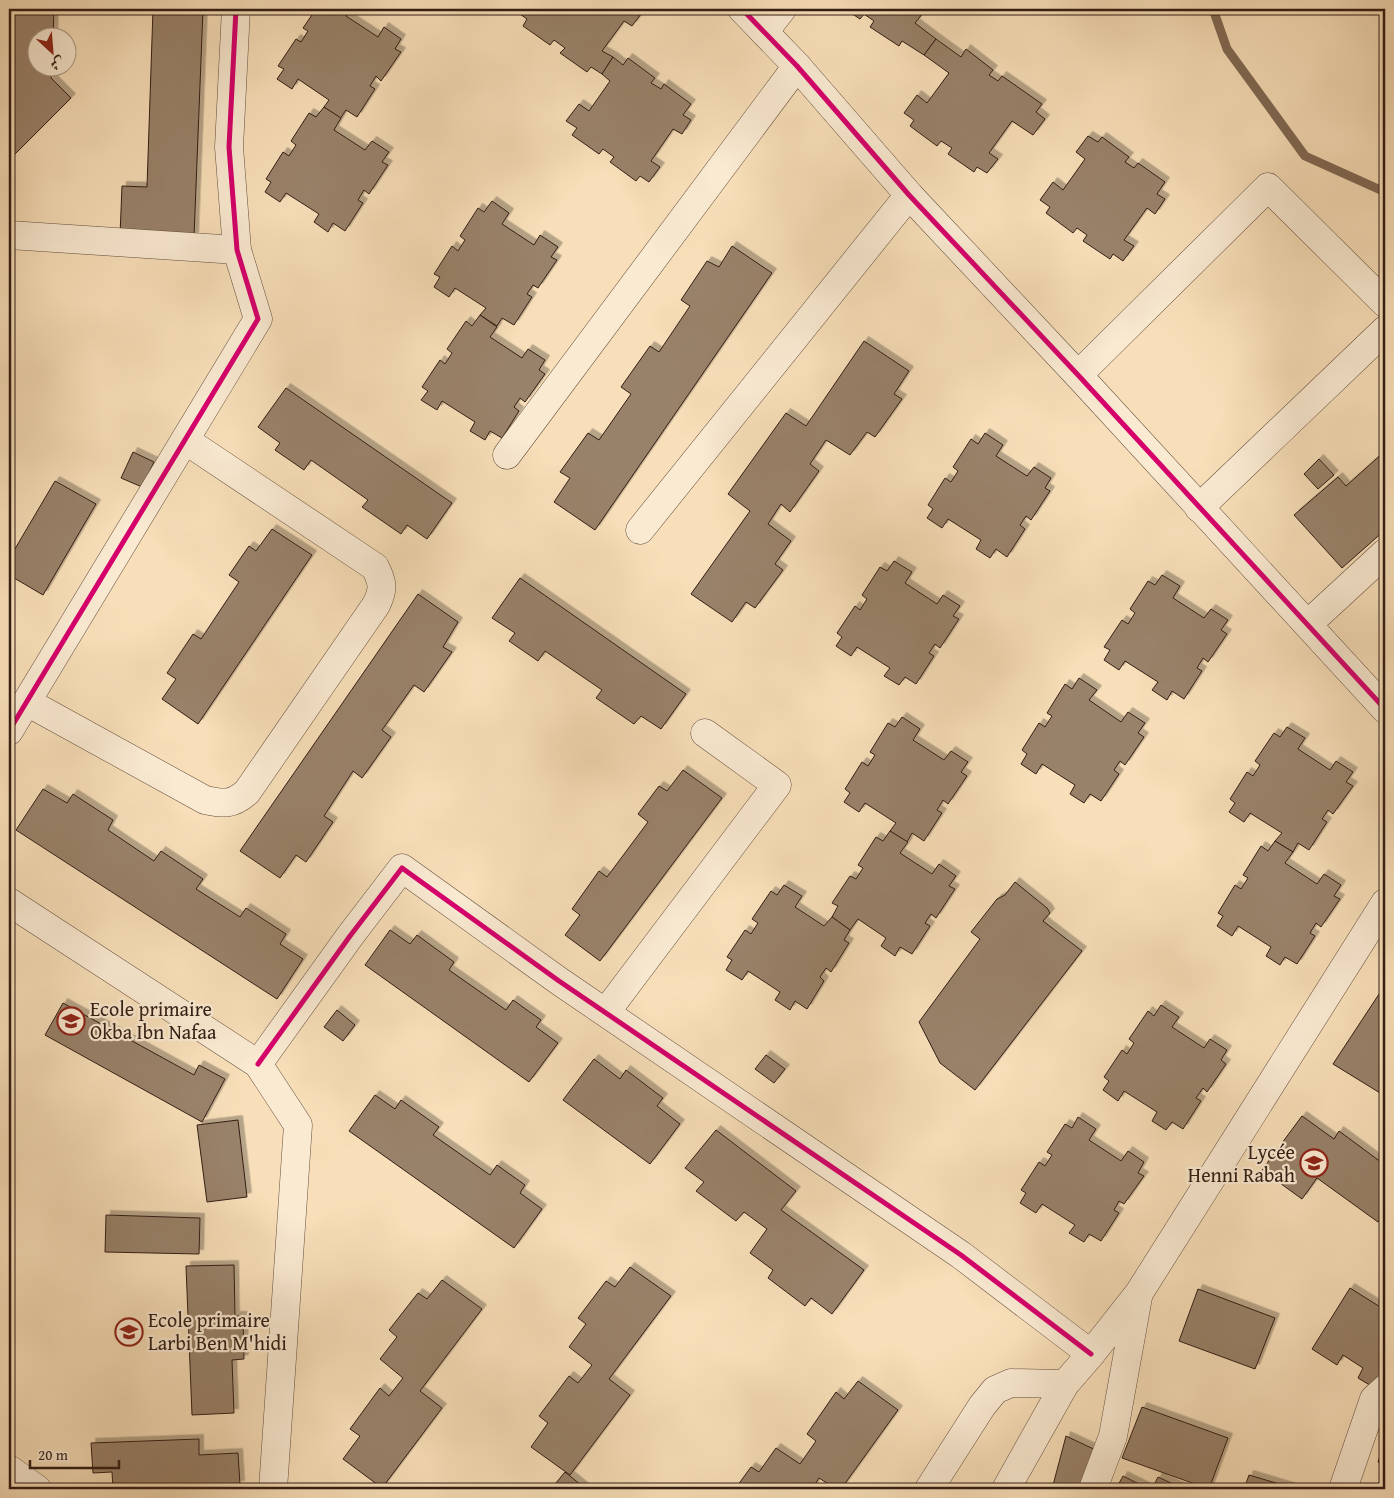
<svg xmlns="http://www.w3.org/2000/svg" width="1394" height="1498" viewBox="0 0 1394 1498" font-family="'Gentium Book Plus',Amiri,serif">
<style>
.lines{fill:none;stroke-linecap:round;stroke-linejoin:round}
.stream{stroke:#816a55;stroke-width:9}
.building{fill:#99826a;stroke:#321d14;filter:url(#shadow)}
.minor-casing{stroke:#644e3d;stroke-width:29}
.minor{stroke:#faead2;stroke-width:28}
.cycleway-casing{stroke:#faead2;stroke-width:8}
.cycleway{stroke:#d6006c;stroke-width:5}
.labels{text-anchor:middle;stroke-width:4.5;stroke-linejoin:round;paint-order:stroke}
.poi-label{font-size:20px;fill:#321d14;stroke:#faead2;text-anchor:start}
</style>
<defs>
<filter id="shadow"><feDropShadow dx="4.5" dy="-4.5" stdDeviation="0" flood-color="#0004"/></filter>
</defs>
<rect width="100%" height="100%" fill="#f8dfb9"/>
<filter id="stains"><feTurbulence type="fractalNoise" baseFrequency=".004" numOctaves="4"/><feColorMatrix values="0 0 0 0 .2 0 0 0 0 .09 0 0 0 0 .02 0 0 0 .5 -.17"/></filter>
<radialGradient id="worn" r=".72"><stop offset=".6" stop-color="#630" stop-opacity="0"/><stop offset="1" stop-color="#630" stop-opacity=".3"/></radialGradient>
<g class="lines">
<path class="stream" d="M1213 9 1227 49 1305 156 1385 192"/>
</g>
<g class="building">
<path d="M9 9H54L53 38H38V68H52L51 78 71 98 11 158 9 155Z"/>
<path d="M153 9H203L194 237 120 235 122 186 147 187Z"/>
<path d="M316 9H351L346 16 378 37 384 27 401 39 395 49 401 52 381 81 376 76 370 86 375 89 357 117 346 110 340 119 324 107 329 100 298 79 292 89 277 79 284 69 278 66 296 39 301 42 308 31 303 28Z"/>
<path d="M519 9H642L644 10 632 26 624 21 602 51 613 57 602 74 591 67 587 72 560 53 565 48 554 40 550 45 523 26 527 19 517 12Z"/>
<path d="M845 9H926L915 23 936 39 924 55 902 41 899 46 870 27 874 21 864 14 860 19Z"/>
<path d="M936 39 961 57 966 49 993 70 989 75 998 81 1002 76 1042 104 1036 112 1045 119 1033 135 1012 121 989 153 998 159 987 173 977 167 974 172 948 154 952 148 941 141 937 146 910 126 914 120 904 113 917 95 927 103 949 73 924 55Z"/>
<path d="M613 57 623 65 628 58 655 78 651 83 661 89 664 84 691 104 683 115 691 120 682 134 673 129 651 161 660 167 649 182 640 176 636 181 610 162 614 157 603 149 599 154 572 135 577 128 566 121 579 104 589 111 610 81 602 74Z"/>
<path d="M324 107 341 118 334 130 365 150 372 141 389 152 382 162 388 165 369 194 364 190 358 200 363 203 345 231 333 223 328 232 314 222 319 214 286 193 280 202 265 192 271 182 266 179 283 152 289 156 296 145 291 141 309 113 316 117Z"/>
<path d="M1088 136 1098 142 1102 137 1129 157 1125 162 1134 168 1138 163 1165 182 1157 194 1165 199 1155 214 1147 208 1124 240 1134 246 1123 261 1113 254 1110 259 1083 241 1087 235 1077 228 1073 233 1046 213 1050 207 1040 200 1053 182 1063 190 1085 159 1076 152Z"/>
<path d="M492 201 509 213 502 224 534 245 540 235 558 247 551 257 557 260 538 288 533 285 527 294 532 297 514 325 502 318 497 326 480 315 486 308 455 288 449 297 434 287 440 277 434 274 452 246 458 251 465 240 460 236 478 208 484 212Z"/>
<path d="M732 246 772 273 595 530 554 502 570 478 560 472 588 433 599 440 631 394 621 387 650 346 659 352 690 306 681 300 707 261 719 267Z"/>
<path d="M480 315 497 327 490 337 522 358 528 349 545 360 539 370 545 374 525 402 520 398 514 407 519 411 502 438 490 431 485 440 470 431 475 422 442 401 437 410 421 400 428 391 422 387 440 360 445 364 452 353 447 349 466 321 472 326Z"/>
<path d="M864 341 909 371 894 394 902 399 875 437 867 432 850 455 826 440 810 464 819 471 790 512 781 504 768 524 791 541 775 564 783 570 755 608 746 602 732 622 691 594 750 511 728 494 786 413 806 426Z"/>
<path d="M286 388 452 503 427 539 407 525 401 534 362 507 368 500 311 460 304 470 275 450 280 443 258 427Z"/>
<path d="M985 433 1003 445 996 456 1027 476 1034 467 1051 478 1045 488 1050 491 1031 520 1026 516 1020 525 1025 529 1007 557 996 549 990 558 976 549 981 540 948 519 942 528 927 518 933 509 928 505 945 478 951 482 958 471 953 467 971 439 978 444Z"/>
<path d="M1385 451V530L1342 568 1294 515 1338 477 1346 486Z"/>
<path d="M133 452 154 462 142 487 121 478Z"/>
<path d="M1319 459 1334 475 1318 489 1304 474Z"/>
<path d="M55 481 96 504 43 595 9 575V559Z"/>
<path d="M272 529 312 555 198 724 162 699 176 679 167 673 193 634 201 639 239 582 229 575 249 546 256 551Z"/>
<path d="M894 561 912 572 905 583 937 604 943 595 960 606 953 616 959 619 940 648 935 644 929 653 934 656 916 684 905 677 899 685 884 676 890 668 857 647 851 656 836 646 842 637 837 633 855 606 860 610 867 599 862 595 880 567 887 571Z"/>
<path d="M1162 575 1180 586 1173 598 1204 618 1211 609 1228 620 1221 630 1227 634 1208 662 1203 658 1197 668 1202 671 1184 699 1172 691 1167 700 1152 690 1158 682 1125 661 1119 670 1104 660 1110 650 1104 647 1122 620 1128 624 1135 613 1130 609 1148 581 1155 585Z"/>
<path d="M520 578 686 694 661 729 641 716 634 724 596 698 602 690 545 651 538 661 509 641 515 633 492 618Z"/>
<path d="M418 594 458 622 443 647 452 652 424 692 414 685 382 730 391 737 362 778 353 771 324 816 333 822 306 862 296 855 280 878 240 851Z"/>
<path d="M1079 678 1097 690 1089 700 1121 722 1128 712 1145 723 1138 733 1144 737 1125 765 1120 761 1114 770 1119 774 1101 801 1090 794 1084 803 1070 794 1075 785 1042 764 1036 774 1021 764 1027 754 1022 750 1039 723 1045 727 1052 716 1047 713 1065 684 1072 689Z"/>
<path d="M902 717 920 729 913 740 944 760 951 751 968 762 961 772 967 776 948 804 943 800 937 810 942 813 924 841 912 833 907 842 890 831 896 823 865 803 859 812 844 802 850 793 845 789 862 762 868 766 875 755 870 752 888 723 895 727Z"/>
<path d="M1287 727 1305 738 1298 749 1330 770 1336 761 1353 772 1346 782 1353 786 1333 814 1328 810 1322 819 1327 822 1309 850 1298 843 1293 852 1275 841 1282 833 1250 813 1244 822 1229 812 1235 803 1230 799 1247 772 1253 776 1260 765 1255 761 1274 733 1280 737Z"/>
<path d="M683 770 722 798 600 961 565 935 580 915 572 909 599 871 607 877 648 822 638 814 659 786 667 791Z"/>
<path d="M43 789 67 803 73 794 113 820 108 830 154 861 161 851 203 879 196 889 240 917 246 908 286 934 280 944 303 959 277 999 16 830Z"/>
<path d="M890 831 908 842 900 853 932 874 939 864 956 876 949 886 955 889 936 918 931 914 925 923 930 926 912 954 900 947 895 956 881 946 886 938 858 919 850 930 832 917 838 906 832 903 850 876 856 879 863 868 858 865 876 837 883 841Z"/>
<path d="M1275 841 1293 852 1285 863 1317 884 1324 874 1341 885 1334 896 1340 899 1321 927 1316 923 1310 933 1315 936 1297 964 1285 957 1280 965 1266 956 1271 947 1238 926 1232 936 1217 926 1223 916 1218 913 1235 885 1241 889 1248 878 1243 875 1261 846 1268 851Z"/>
<path d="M1015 882 1047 908 1050 913 1043 921 1082 951 975 1090 940 1063 919 1022 980 939 971 932 997 899 1005 895Z"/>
<path d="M784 885 802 896 795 907 824 926 832 917 850 930 844 940 849 943 831 972 826 968 820 977 824 981 807 1009 795 1001 790 1010 775 1000 780 992 748 971 742 980 726 970 732 960 727 957 745 930 751 934 758 923 752 919 771 891 777 895Z"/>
<path d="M390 930 410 944 417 935 454 962 449 970 506 1010 513 1000 541 1020 536 1027 558 1043 529 1082 365 965Z"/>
<path d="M1385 985V1096L1333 1064Z"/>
<path d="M63 1003 194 1075 199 1065 225 1079 202 1122 45 1035Z"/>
<path d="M1161 1005 1179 1017 1172 1027 1204 1048 1210 1039 1227 1050 1221 1060 1226 1064 1207 1092 1203 1088 1196 1098 1201 1101 1183 1129 1172 1122 1166 1130 1152 1121 1157 1112 1124 1091 1118 1101 1103 1090 1109 1081 1104 1077 1122 1050 1127 1054 1134 1043 1129 1039 1148 1011 1154 1016Z"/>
<path d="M337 1010 355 1025 343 1041 324 1027Z"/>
<path d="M766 1055 785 1069 774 1083 755 1069Z"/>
<path d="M594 1059 620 1079 626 1070 663 1098 657 1106 680 1124 650 1164 563 1100Z"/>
<path d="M375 1095 395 1109 401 1100 439 1127 433 1135 490 1175 497 1165 525 1185 520 1193 542 1209 514 1248 349 1131Z"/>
<path d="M1302 1116 1334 1139 1339 1131 1385 1165V1213L1378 1222 1317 1178 1302 1199 1262 1170Z"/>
<path d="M1078 1117 1096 1129 1089 1140 1121 1161 1128 1151 1144 1162 1138 1173 1144 1176 1124 1204 1119 1201 1114 1210 1119 1213 1101 1241 1089 1234 1084 1242 1069 1233 1075 1225 1042 1204 1036 1213 1020 1203 1026 1193 1021 1190 1039 1162 1045 1166 1052 1155 1047 1152 1065 1124 1072 1128Z"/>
<path d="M238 1120 247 1197 207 1202 197 1125Z"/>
<path d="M716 1130 796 1191 781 1210 864 1270 832 1314 811 1298 805 1306 768 1278 773 1270 750 1253 767 1229 744 1212 736 1221 696 1191 704 1182 685 1168Z"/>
<path d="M106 1215 200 1218 199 1254 105 1252Z"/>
<path d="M234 1265 235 1316H243L244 1359 232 1360 234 1413 192 1415 186 1266Z"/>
<path d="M630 1267 671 1296 609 1379 630 1395 570 1475 531 1447 548 1423 539 1416 569 1376 578 1383 592 1365 569 1347 586 1324 578 1318 606 1281 615 1287Z"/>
<path d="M442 1280 482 1309 420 1391 442 1408 382 1488 343 1459 360 1436 350 1429 380 1388 389 1396 403 1378 380 1359 397 1337 389 1330 418 1293 427 1299Z"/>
<path d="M1350 1288 1385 1310V1368L1373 1387 1358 1378 1363 1368 1343 1355 1337 1365 1312 1349Z"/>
<path d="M1198 1289 1275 1318 1255 1369 1179 1341Z"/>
<path d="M858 1381 898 1410 841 1489H836L819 1478 812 1489H735L751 1467 759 1472 776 1448 800 1464 816 1441 807 1434 836 1392 844 1399Z"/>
<path d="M1142 1407 1228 1438 1209 1489 1122 1458Z"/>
<path d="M1066 1436 1098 1451 1079 1489H1052Z"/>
<path d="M199 1439V1455L238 1453 240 1485 156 1489H113L112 1472 93 1473 91 1443Z"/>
<path d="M1385 1442V1464L1378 1462Z"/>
<path d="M565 1472 586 1489H551Z"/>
<path d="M1249 1475 1296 1489H1244Z"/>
<path d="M1123 1476 1149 1489H1116Z"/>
<path d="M1158 1477 1184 1489H1152Z"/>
</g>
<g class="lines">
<g class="minor-casing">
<g id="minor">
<path d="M742 9 797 66 909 195 1078 375 1385 709"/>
<path d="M764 32 782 9"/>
<path d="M9 235 237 250"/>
<path d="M1078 375 1268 187 1385 303"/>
<path d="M507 455 797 66"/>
<path d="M1199 508 1385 330"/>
<path d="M640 530 909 195"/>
<path d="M1308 624 1385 553"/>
<path d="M27 702 205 800C224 804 232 805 247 792L376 605C384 589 383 583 375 567L185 440"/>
<path d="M9 731 258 319 237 250 229 147 236 9"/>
<path d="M9 902 258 1064 298 1125 273 1489"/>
<path d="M606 1012 777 785 705 733"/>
<path d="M258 1064 350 936 402 868 559 981 961 1255 1091 1354"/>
<path d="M9 1469 37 1489"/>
<path d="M929 1489 982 1406 995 1390 1011 1383 1065 1384"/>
<path d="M1006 1489 1065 1384 1091 1354 1139 1293 1385 903"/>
<path d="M1093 1489 1113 1436 1138 1297"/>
<path d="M1343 1489 1374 1399 1385 1389"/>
</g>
</g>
<use href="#minor" class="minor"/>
<g class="cycleway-casing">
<g id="cycleway">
<path d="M742 9 797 66 909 195 1078 375 1385 709"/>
<path d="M9 731 258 319 237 250 229 147 236 9"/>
<path d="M258 1064 350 936 402 868 559 981 961 1255 1091 1354"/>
</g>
</g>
<use href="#cycleway" class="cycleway"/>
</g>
<defs>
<g id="school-ring" transform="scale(1.4375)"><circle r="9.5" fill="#faead2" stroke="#8f2418" stroke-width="1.5"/><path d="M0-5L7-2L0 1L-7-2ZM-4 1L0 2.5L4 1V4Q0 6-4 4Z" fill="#8f2418"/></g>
</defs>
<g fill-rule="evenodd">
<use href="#school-ring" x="71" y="1021"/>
<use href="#school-ring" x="1314" y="1163"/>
<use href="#school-ring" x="129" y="1332"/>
</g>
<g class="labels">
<g class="poi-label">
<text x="90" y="1016">Ecole primaire<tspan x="90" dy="23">Okba Ibn Nafaa</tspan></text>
<text x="1295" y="1159" text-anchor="end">Lycée<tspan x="1295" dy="23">Henni Rabah</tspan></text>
<text x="148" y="1327">Ecole primaire<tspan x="148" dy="23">Larbi Ben M'hidi</tspan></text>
</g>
</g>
<rect width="1394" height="1498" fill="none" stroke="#f8dfb9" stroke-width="30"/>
<rect x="10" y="10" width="1374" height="1478" fill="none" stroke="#321d14" stroke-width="2.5"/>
<rect x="15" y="15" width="1364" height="1468" fill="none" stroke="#321d14"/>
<g transform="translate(52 52) rotate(154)"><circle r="24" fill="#faead2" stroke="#aa9886"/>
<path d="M0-4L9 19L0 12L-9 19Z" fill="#8f2418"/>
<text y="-8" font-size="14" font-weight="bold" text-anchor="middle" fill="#321d14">ش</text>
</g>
<path d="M30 1460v8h89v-8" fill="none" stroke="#321d14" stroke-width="2.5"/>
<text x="38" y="1460" font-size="15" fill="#321d14" stroke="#faead2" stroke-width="4" paint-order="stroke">20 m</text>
<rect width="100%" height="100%" filter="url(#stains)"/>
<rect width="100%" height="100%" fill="url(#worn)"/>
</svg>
